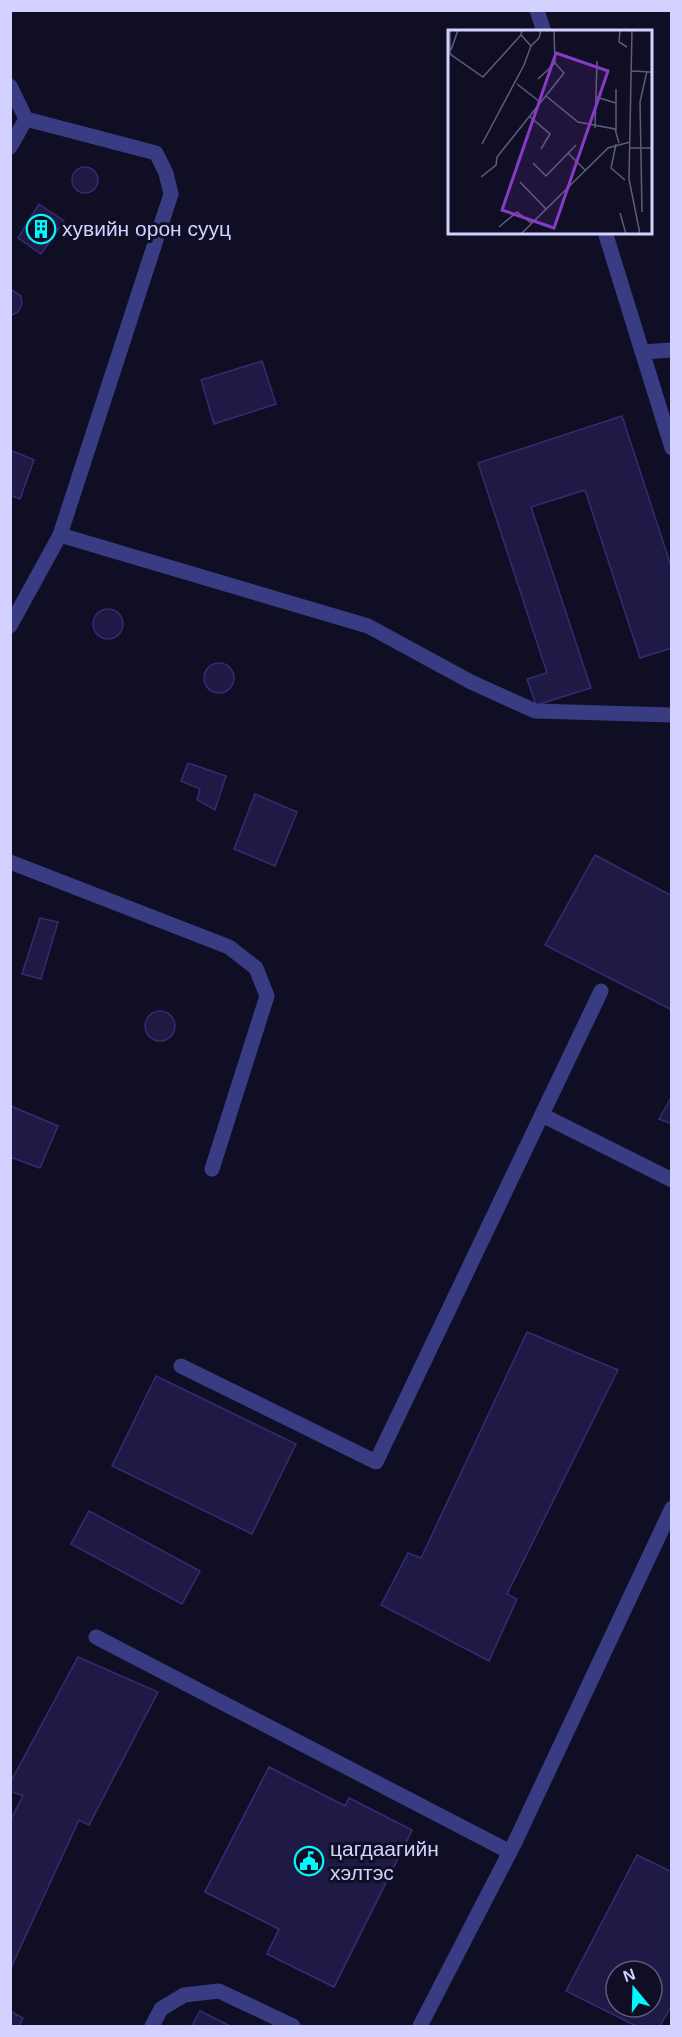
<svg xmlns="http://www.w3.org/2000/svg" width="682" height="2037" viewBox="0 0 682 2037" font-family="Arial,sans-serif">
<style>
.building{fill:#1f1a45;stroke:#342c71;stroke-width:1.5;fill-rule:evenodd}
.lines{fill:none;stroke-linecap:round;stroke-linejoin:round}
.minor{stroke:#393c83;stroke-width:15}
.labels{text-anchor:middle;stroke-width:6;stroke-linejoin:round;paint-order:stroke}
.poi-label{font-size:21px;fill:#d3d1ff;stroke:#100e24;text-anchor:start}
.inset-road{fill:none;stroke:#5e5c7c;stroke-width:1.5}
.view{fill:#843cc5;fill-opacity:0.15;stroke:#843cc5;stroke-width:3}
.inset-edge{fill:none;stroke:#d3d1ff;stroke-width:3}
</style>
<rect width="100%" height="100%" fill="#100e24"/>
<g class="building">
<circle cx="85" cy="180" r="13"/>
<path d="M39 204 64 221 41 254 18 238Z"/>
<path d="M10 289 21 296 22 304 18 312 10 316Z"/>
<path d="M262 361 276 404 214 424 201 380Z"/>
<path d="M622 416 672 569V648L640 658 585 490 531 507 591 688 536 705 527 679 547 673 478 463Z"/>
<path d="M10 450 34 460 20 499 10 495Z"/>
<circle cx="108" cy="624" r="15"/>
<circle cx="219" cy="678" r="15"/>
<path d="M188 763 226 776 215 810 197 800 200 789 181 781Z"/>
<path d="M255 794 297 812 275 866 234 849Z"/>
<path d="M595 855 672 896V1010L545 945Z"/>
<path d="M40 918 58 922 41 979 22 974Z"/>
<circle cx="160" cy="1026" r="15"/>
<path d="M672 1096V1124L659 1119Z"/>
<path d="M11 1106 58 1126 40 1168 10 1157Z"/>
<path d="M527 1332 618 1370 507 1594 517 1599 489 1661 381 1605 408 1553 421 1558Z"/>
<path d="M156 1376 296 1444 252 1534 112 1466Z"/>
<path d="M89 1511 200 1571 182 1604 71 1544Z"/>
<path d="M78 1657 158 1692 89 1825 79 1820 10 1970V1821L23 1796 10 1791V1783Z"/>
<path d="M269 1767 345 1806 349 1798 412 1830 334 1987 267 1954 279 1929 205 1892Z"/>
<path d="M269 1767 345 1806 349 1798 412 1830 334 1987 267 1954 279 1929 205 1892Z"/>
<path d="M637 1855 672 1872V2005L660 2026H636L566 1991ZM616 1971H652V2007H616Z"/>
<path d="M10 2011 23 2018 19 2026H10Z"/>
<path d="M200 2011 230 2026H192Z"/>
</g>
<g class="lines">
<g class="minor">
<path d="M537 10 544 32"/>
<path d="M10 86 26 119 156 153 166 173 171 194 60 535 10 626"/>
<path d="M10 147 26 119"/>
<path d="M605 232 672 448"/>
<path d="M642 352 672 350"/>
<path d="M60 535 368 626 471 682 535 711 672 715"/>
<path d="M10 862 229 947 256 968 267 996 212 1169"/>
<path d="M542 1115 672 1180"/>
<path d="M181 1366 376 1462 601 991"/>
<path d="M96 1637 510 1852"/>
<path d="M152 2026 161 2009 184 1995 219 1991 293 2026"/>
<path d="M420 2026 515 1842 672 1508"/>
</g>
</g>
<defs>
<g id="building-ring" transform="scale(1.5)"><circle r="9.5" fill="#100e24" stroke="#00f8fc" stroke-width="1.5"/><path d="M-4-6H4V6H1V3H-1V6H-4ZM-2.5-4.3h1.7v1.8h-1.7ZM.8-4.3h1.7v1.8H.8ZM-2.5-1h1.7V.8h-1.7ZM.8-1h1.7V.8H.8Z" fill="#00f8fc"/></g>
<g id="civic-ring" transform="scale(1.5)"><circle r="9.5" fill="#100e24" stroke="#00f8fc" stroke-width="1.5"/><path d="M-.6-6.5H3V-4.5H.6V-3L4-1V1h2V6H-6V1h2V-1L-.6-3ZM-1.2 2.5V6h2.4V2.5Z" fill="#00f8fc"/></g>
</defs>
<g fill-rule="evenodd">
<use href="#building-ring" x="41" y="229"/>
<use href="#civic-ring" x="309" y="1861"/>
</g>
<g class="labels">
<g class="poi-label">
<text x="62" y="236">хувийн орон сууц</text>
<text x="330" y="1856">цагдаагийн<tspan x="330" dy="24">хэлтэс</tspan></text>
</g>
</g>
<g transform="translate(448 30)">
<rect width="204" height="204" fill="#100e24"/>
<path class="inset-road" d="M2 0V24L35 47 73 5M172 0 171 12 179 17M184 0 181 149 192 204M83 16 91 8 93 0M3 20 10 0M183 41 204 42M90 49 107 33M69 54 92 72M168 59V101M98 66 130 92 167 99 171 113M148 67 168 73M81 86 102 104 93 119M147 98 149 31M34 114 76 35 83 16 73 5 74 0M168 114 163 138 177 150M181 118H204M120 123 137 140M85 133 98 146 128 115M33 147 48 135 49 127 116 43 107 33 106 0M72 152 98 179M194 182 192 72 199 41M172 183 178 204M51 197 69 182 83 193M73 204 160 118 182 112"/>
<path class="view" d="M108 23 160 41 106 198 54 180Z"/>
<rect width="204" height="204" class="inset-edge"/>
</g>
<rect width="682" height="2037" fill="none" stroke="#d3d1ff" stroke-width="24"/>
<g transform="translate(634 1989) rotate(341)"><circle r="28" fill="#100e24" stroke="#5e5c7c" stroke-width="1.5"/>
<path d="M0-4.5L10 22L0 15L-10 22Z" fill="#00f8fc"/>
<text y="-9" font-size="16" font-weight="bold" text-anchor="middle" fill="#d3d1ff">N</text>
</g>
</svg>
